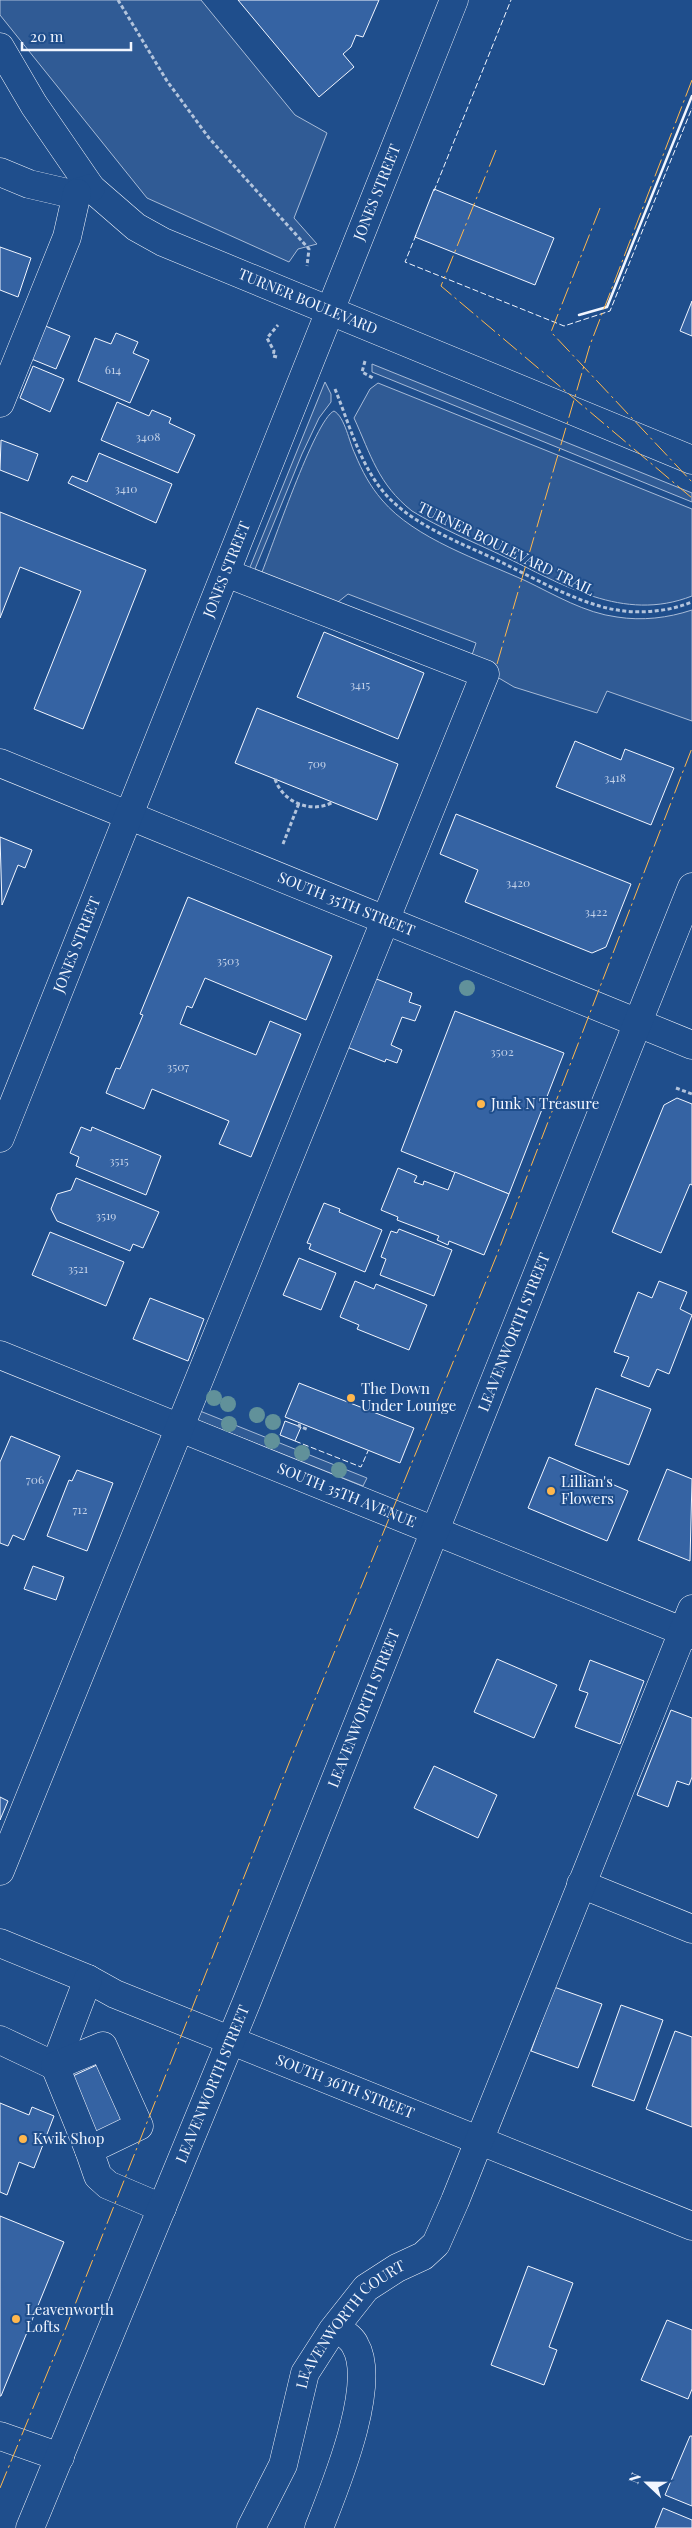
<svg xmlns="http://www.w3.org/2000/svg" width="692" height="2528" viewBox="0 0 692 2528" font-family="'Playfair Display',serif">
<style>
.green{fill:#305b95;stroke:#a8bbd7}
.building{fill:#3563a3;stroke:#f2f6ff}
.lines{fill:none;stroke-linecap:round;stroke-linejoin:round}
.minor-casing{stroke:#f2f6ff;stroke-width:29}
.major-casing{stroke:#f2f6ff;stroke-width:29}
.path{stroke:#b3c4dc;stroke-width:3;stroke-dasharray:4 2.5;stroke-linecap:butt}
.minor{stroke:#1f4e8c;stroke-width:28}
.major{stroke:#1f4e8c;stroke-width:28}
.fence{stroke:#f2f6ff;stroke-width:1;stroke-dasharray:6 2.5;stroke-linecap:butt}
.wall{stroke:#f2f6ff;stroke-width:2.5}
.power{stroke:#ffb74d;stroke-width:1;stroke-dasharray:18 4 2.5 4;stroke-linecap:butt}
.tree{fill:#61919a}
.poi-dot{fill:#ffb74d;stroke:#1f4e8c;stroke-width:2}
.labels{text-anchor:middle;stroke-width:4;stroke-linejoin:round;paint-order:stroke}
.number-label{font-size:12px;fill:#c3d1e8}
.street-label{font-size:15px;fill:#f2f6ff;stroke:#1f4e8c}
.poi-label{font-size:15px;fill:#f2f6ff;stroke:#1f4e8c;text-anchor:start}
</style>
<rect width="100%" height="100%" fill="#1f4e8c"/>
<g class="green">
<path d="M0 0H201L295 115 327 133 294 218 317 244 298 249 289 262 147 198 0 15Z"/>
<path d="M372 364 692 493V502L372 372Z"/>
<path d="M325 382 331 394V402L319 418 302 454 253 574 248 572Z"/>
<path d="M378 383 692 509V596C623 623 562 584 501 555 471 541 440 528 412 511 378 484 371 455 354 418L370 389Z"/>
<path d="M334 411C345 417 349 442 355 454 362 471 370 486 382 500 415 539 480 560 526 581 555 595 585 613 617 617 642 621 668 618 692 610V721L607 691 597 713 514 687 470 661 476 643 348 594 333 606 260 577C271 551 315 419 334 411Z"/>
<path d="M200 1411 367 1478 363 1486 197 1420Z"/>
</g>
<g class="building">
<path d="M238 0H379L363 37 356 35 351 47 343 54 354 67 319 97Z"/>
<path d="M434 189 554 238 535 285 415 237Z"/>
<path d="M0 247 31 258 18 297 0 290Z"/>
<path d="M692 301V336L680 331Z"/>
<path d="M43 325 70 336 56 369 29 358Z"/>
<path d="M116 333 138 342 133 353 149 360 130 403 78 381 95 338 111 344Z"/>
<path d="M33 366 64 379 50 412 20 398Z"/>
<path d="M117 402 149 416 152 410 171 418 169 423 195 435 178 473 101 440Z"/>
<path d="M1 440 38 454 28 481 0 470Z"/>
<path d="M99 453 172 484 156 523 68 483 72 476 87 482Z"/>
<path d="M0 512 146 570 83 729 34 709 81 591 20 567 0 618Z"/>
<path d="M324 632 424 673 398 739 297 697Z"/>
<path d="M257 708 398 764 377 820 235 763Z"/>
<path d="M575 741 621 760 625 749 674 768 651 825 556 787Z"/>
<path d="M456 814 631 884 606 947 592 953 465 902 478 870 440 854Z"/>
<path d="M0 837 32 850 25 868 18 865 2 905Z"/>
<path d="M188 897 332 956 306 1020 205 978 192 1008 187 1006 180 1024 256 1055 270 1021 301 1034 251 1157 219 1144 229 1121 152 1089 144 1109 106 1093 116 1068 120 1069 143 1015 140 1014Z"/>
<path d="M374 978 412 993 409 1002 421 1006 415 1021 402 1017 391 1045 402 1050 397 1063 386 1059 385 1062 347 1047Z"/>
<path d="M455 1011 564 1053 509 1194 401 1151Z"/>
<path d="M677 1098 692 1104V1185L690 1184 661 1253 612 1232 664 1105Z"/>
<path d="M81 1127 91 1131 92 1127 161 1156 146 1195 76 1166 79 1157 70 1153Z"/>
<path d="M398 1168 417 1176 414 1182 423 1185 424 1181 448 1190 455 1172 509 1194 484 1255 449 1241 448 1245 437 1240 439 1236 397 1220 398 1217 381 1210Z"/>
<path d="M76 1178 159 1212 143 1248 133 1244 130 1251 57 1221 51 1209 57 1194 71 1190Z"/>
<path d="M324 1203 340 1209 339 1212 382 1230 365 1272 309 1249 311 1244 307 1243Z"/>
<path d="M399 1229 452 1250 434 1296 380 1275 386 1259 381 1257 391 1231 397 1233Z"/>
<path d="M50 1232 124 1262 106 1306 32 1275Z"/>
<path d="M299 1258 336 1273 321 1310 283 1295Z"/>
<path d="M355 1281 374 1289 376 1284 427 1305 409 1350 357 1329 359 1325 340 1317Z"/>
<path d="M659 1281 687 1292 680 1309 692 1315 669 1374 657 1369 649 1387 621 1376 629 1357 614 1352 638 1292 652 1298Z"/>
<path d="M150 1298 204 1319 188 1361 133 1339Z"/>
<path d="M299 1383 414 1428 400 1463 285 1417Z"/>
<path d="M596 1388 651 1409 629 1465 575 1445Z"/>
<path d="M285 1421 301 1427 295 1441 280 1435Z"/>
<path d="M11 1436 60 1456 24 1540 13 1535 8 1546 0 1543V1462Z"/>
<path d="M549 1457 628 1491 607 1541 528 1508Z"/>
<path d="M667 1469 692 1479 690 1561 638 1540Z"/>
<path d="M77 1470 113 1483 87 1551 47 1536 69 1480 72 1481Z"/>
<path d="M33 1566 64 1577 56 1600 24 1589Z"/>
<path d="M497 1659 557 1685 534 1738 474 1712Z"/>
<path d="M590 1660 644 1681 620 1744 575 1727 588 1693 579 1690Z"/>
<path d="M671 1710 692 1718V1777L689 1785 677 1781 668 1807 637 1795Z"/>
<path d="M434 1766 497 1795 478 1838 414 1808Z"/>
<path d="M0 1797 8 1801 0 1820Z"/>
<path d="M554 1987 602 2004 578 2068 531 2051Z"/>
<path d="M621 2005 663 2020 634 2101 592 2086Z"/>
<path d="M675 2031 692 2037V2127L646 2109Z"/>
<path d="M99 2064 124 2120 90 2136 64 2080Z"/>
<path d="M0 2103 29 2115 32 2107 54 2116 34 2168 19 2162 7 2195 0 2192Z"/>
<path d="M0 2216 64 2242 1 2396H0Z"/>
<path d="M528 2266 573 2283 549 2347 557 2350 544 2385 491 2365Z"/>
<path d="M667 2320 692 2330V2389L688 2399 641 2380Z"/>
<path d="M690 2436H692V2506L665 2495Z"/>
<path d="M663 2508 692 2520V2528H655Z"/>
</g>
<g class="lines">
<g class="minor-casing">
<g id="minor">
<path id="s1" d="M0 47 34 105 91 188 136 227 163 242 692 460"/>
<path d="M0 172 29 184 72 194 91 188"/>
<path d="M0 403 67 237 77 193"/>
<path id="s2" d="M0 763 692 1045"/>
<path id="s3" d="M0 1138 454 0"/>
<path id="s4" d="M0 1355 692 1635"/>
<path d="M0 1871 485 674 226 573"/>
<path d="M581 1884 692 1929"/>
<path id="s5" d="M0 1943 88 1979 115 1994 692 2226"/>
<path d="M0 2040 55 2066 88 1979"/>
<path d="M103 2046 139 2126 89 2150 55 2066Z"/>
<path d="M89 2150 98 2176 108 2185 162 2208"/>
<path d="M0 2436 60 2457"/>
<path id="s6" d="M251 2528 283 2465 305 2373 332 2331 366 2288 397 2268 423 2256 436 2244 455 2201 692 1609"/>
<path d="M319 2528C335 2487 378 2384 355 2345 352 2338 342 2332 336 2327"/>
</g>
</g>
<g class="major-casing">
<g id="major">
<path id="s7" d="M30 2528 247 2001 692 887"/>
</g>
</g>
<g class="path">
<path d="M118 0 167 81 209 138 309 249 307 266"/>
<path d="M277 357 273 356 274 351 267 338 278 325"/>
<path d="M365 361 362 372 373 378"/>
<path d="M335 389C350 426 362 472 391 500 421 529 466 545 503 563 533 578 564 595 596 605 627 615 662 614 692 602"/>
<path d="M275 779C283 803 312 814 333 802"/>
<path d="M283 844 299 803"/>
<path d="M676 1088 692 1094"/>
<path d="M300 1424 299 1426 309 1430"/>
</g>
<use href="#minor" class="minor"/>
<use href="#major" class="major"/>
<g class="fence">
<path d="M434 191 511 0"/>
<path d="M416 235 405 262 564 326 610 311 692 108"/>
<path d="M295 1441 361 1467 368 1451"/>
</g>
<path class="wall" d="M579 315 607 307 692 96"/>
<g class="power">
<path d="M496 150 441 286 692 498"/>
<path d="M600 208 551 332 692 482"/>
<path d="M497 664 590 345 692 80"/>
<path d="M0 2488 63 2335 289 1763 496 1257 692 748"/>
</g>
</g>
<g class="tree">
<circle cx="467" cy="988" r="8"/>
<circle cx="214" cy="1398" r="8"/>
<circle cx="228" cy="1404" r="8"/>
<circle cx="257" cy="1415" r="8"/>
<circle cx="273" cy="1422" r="8"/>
<circle cx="229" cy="1424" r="8"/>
<circle cx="272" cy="1441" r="8"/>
<circle cx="302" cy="1453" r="8"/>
<circle cx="339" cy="1470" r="8"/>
</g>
<g class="poi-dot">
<circle cx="481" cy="1104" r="5"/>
<circle cx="351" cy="1398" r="5"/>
<circle cx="551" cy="1491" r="5"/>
<circle cx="23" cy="2139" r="5"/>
<circle cx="16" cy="2319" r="5"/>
</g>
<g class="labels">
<g class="number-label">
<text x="113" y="374">614</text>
<text x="148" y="441">3408</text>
<text x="126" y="493">3410</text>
<text x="360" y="689">3415</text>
<text x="317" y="768">709</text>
<text x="615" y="782">3418</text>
<text x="518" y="887">3420</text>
<text x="596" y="916">3422</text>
<text x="228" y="965">3503</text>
<text x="502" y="1056">3502</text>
<text x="178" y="1071">3507</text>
<text x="119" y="1165">3515</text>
<text x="106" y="1220">3519</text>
<text x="78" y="1273">3521</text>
<text x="35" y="1484">706</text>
<text x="80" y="1514">712</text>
</g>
<g class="street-label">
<text dy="5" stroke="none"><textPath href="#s3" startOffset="1018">JONES STREET</textPath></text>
<text dy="5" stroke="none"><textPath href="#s1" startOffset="415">TURNER BOULEVARD</textPath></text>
<text transform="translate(506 549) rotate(26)" y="5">TURNER BOULEVARD TRAIL</text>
<text dy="5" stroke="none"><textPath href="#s3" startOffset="612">JONES STREET</textPath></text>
<text dy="5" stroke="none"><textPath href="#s2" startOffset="374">SOUTH 35TH STREET</textPath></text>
<text dy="5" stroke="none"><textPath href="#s3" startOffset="208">JONES STREET</textPath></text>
<text dy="5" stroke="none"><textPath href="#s7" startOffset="1290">LEAVENWORTH STREET</textPath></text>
<text dy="5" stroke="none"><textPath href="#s4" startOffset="374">SOUTH 35TH AVENUE</textPath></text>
<text dy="5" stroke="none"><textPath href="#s7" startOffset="885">LEAVENWORTH STREET</textPath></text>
<text dy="5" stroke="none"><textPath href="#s7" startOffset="480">LEAVENWORTH STREET</textPath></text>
<text dy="5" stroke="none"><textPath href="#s5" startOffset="374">SOUTH 36TH STREET</textPath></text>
<text dy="5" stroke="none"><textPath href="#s6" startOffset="232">LEAVENWORTH COURT</textPath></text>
</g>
<g class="poi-label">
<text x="491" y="1109">Junk N Treasure</text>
<text x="361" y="1394">The Down<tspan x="361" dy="17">Under Lounge</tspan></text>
<text x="561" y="1487">Lillian's<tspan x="561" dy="17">Flowers</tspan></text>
<text x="33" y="2144">Kwik Shop</text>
<text x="26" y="2315">Leavenworth<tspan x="26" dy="17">Lofts</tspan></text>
</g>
</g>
<g transform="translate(647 2483) rotate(292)" stroke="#1f4e8c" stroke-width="4" paint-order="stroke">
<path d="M0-4L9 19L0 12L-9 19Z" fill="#f2f6ff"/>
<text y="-8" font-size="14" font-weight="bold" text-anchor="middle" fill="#f2f6ff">N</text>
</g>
<path d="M22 42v8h109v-8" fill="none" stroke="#f2f6ff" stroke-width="2.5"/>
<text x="30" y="42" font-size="15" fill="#f2f6ff" stroke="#1f4e8c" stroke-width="4" paint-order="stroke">20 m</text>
</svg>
